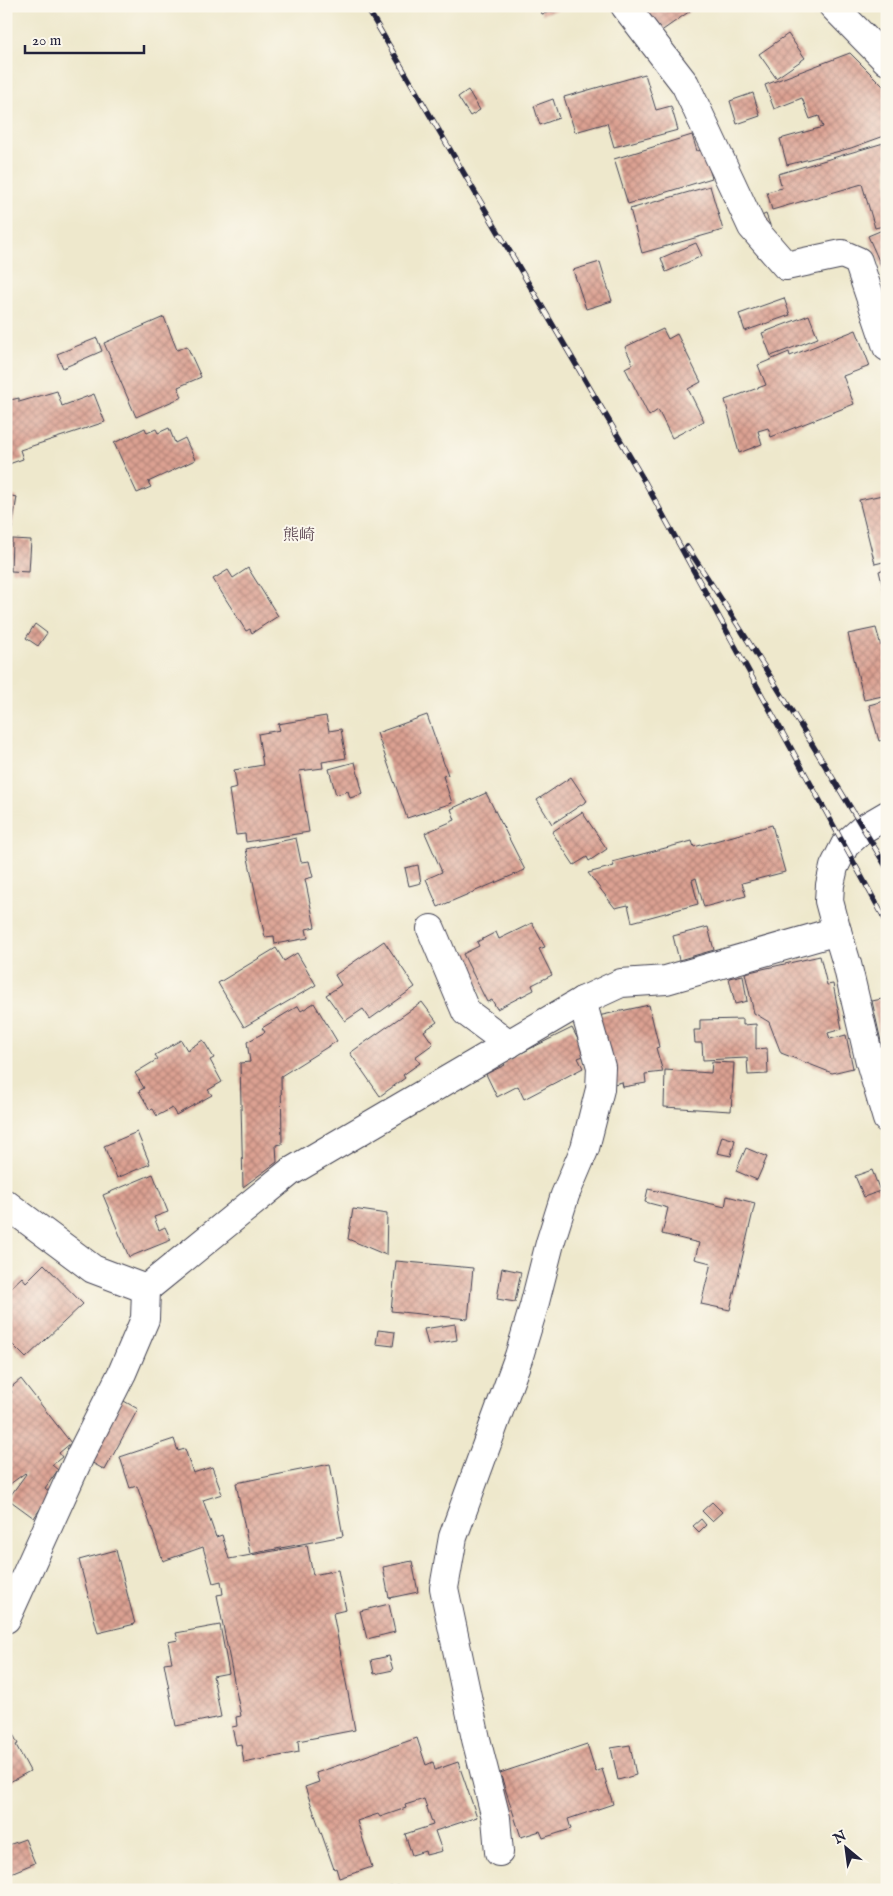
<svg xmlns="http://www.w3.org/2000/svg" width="893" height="1896" viewBox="0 0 893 1896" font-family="'IM FELL English','Noto Serif JP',serif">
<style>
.building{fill:url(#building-cross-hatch)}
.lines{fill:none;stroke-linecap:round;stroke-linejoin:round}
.minor-casing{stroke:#414051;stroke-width:30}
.minor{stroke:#fff;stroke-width:28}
.rail-casing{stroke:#22223b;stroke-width:5.5}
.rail{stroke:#fbf7ec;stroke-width:4;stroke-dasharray:11;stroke-linecap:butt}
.labels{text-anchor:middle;stroke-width:4;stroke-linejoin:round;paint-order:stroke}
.neighbourhood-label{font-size:16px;fill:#634e59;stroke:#fbf7ec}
</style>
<defs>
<pattern id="building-cross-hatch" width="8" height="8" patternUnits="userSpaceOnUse" patternTransform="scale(1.25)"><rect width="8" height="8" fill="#dca192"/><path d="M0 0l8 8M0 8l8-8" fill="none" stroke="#b28378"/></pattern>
</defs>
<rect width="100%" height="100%" fill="#fbf7ec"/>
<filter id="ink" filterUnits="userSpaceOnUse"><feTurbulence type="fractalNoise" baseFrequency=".02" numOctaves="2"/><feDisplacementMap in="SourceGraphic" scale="10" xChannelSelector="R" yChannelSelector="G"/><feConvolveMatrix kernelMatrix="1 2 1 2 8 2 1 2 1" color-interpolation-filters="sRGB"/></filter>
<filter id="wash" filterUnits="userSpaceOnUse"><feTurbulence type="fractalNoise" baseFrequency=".0096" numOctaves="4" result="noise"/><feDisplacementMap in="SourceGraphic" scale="20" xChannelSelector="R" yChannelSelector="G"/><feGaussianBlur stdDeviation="1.12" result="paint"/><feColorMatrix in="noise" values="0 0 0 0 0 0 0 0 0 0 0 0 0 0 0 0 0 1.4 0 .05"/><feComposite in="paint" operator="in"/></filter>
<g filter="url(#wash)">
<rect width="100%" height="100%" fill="#eee8cc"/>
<g id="blocks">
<g class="building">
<path d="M539 6H569V7L542 14Z"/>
<path d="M643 6H687L690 11 660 32Z"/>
<path d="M788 34 805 58 776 78 759 54Z"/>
<path d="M850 53 887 90V135L851 148 787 165 780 139 823 127 819 116 810 119 802 98 774 109 765 85Z"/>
<path d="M645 74 656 110 671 106 678 130 614 147 607 123 575 132 564 97Z"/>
<path d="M468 90 480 110 470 116 458 97Z"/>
<path d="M753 93 760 116 737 124 730 101Z"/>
<path d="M553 99 559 118 540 125 534 106Z"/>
<path d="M692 135 697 151 703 150 712 178 628 204 614 159Z"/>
<path d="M887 142V225L875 228 862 184 772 210 767 192 782 188 778 174Z"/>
<path d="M710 186 723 230 642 253 630 209Z"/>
<path d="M766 214 770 225 761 229 757 218Z"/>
<path d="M887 228V279L868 236Z"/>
<path d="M696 243 702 256 666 272 661 258Z"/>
<path d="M600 262 612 301 586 309 573 270Z"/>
<path d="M784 298 790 315 745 331 739 314Z"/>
<path d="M809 315 818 338 771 356 762 333Z"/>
<path d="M164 317 177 350 187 346 201 377 178 387 182 397 136 417 104 343Z"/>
<path d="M663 329 668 339 677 334 701 382 688 389 704 421 672 438 658 410 649 416 625 368 633 364 625 347Z"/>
<path d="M856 330 870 366 843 376 854 404 771 437 768 428 758 431 762 444 739 453 725 400 766 385 758 365 789 352 790 356Z"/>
<path d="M97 338 102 351 63 368 57 354Z"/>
<path d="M57 391 62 406 94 394 105 422 20 450 23 459 6 465V401L19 398V402Z"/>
<path d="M145 428 147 433 156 429 158 433 169 428 175 443 185 438 195 460 148 482 151 487 137 493 114 443Z"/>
<path d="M887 494V561L875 564 859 500Z"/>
<path d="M6 495 17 497 9 545H6Z"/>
<path d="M12 539 31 540 29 572 11 571Z"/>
<path d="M248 568 278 616 252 633 250 629 246 631 213 579 228 570 233 578Z"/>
<path d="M887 569V599H886L879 571Z"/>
<path d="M35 624 47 633 38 646 26 638Z"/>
<path d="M876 628 881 646 887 645V695L864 700 848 634Z"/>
<path d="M887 700V739L879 741 869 705Z"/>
<path d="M427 715 448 775 443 776 452 803 407 818 377 733Z"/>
<path d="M326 716 329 731 341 729 346 758 322 762 323 768 299 771 309 832 246 842 245 834 236 835 229 790 237 788 234 770 263 765 258 734 280 730 278 724Z"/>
<path d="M355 762 363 794 350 798 348 791 336 795 329 769Z"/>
<path d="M571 777 587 801 552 824 537 800Z"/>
<path d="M486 793 525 870 438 907 426 879 442 872 425 833 455 820 451 809Z"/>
<path d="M582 812 607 849 589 861 587 857 574 865 552 832Z"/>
<path d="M772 825 785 872 742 883 746 896 704 907 696 878 692 880 698 904 632 922 628 905 615 908 588 873 614 866 612 862 692 841 694 847Z"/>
<path d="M296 838 301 862 309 861 313 877 305 879 315 927 306 929 308 938 275 944 274 936 265 937 246 849Z"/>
<path d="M418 865 421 883 409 886 405 868Z"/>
<path d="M532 923 545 947 539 949 552 975 532 985 534 990 497 1009 492 1000 487 1002 463 954 479 946 477 942 496 932 499 939Z"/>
<path d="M708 927 714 950 679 960 673 936Z"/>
<path d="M384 941 415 987 370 1019 363 1009 345 1021 326 995 341 985 335 975Z"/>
<path d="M276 948 284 961 297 953 316 985 244 1027 218 983Z"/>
<path d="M820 956 827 985 833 984 842 1029 828 1033 830 1039 846 1035 853 1068 832 1073 781 1053 769 1022 754 1013 745 973Z"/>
<path d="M743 975 747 1001 735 1004 729 978Z"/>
<path d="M887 998V1055H884L872 1001Z"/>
<path d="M422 1002 437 1022 424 1031 433 1044 415 1057 420 1063 403 1075 405 1078 380 1096 350 1053Z"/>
<path d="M314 1003 337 1041 281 1076 282 1144 276 1145 277 1162 243 1187 240 1063 250 1062 247 1042 265 1032 262 1028 298 1006 301 1011Z"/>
<path d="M649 1005 659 1047 656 1048 663 1072 645 1074 646 1083 623 1087 622 1082 614 1084 598 1016Z"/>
<path d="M743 1019V1025L756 1024V1049L767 1048 768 1074 748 1075 747 1058 703 1060 702 1043H695L694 1030H700V1020Z"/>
<path d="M572 1028 586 1055 578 1058 583 1068 524 1099 518 1086 497 1097 486 1074 505 1065 503 1062Z"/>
<path d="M181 1040 187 1050 203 1040 214 1058 210 1060 222 1082 208 1090 212 1095 176 1115 172 1108 157 1116 153 1109 150 1110 139 1091 144 1088 135 1073 158 1059 155 1055Z"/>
<path d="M712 1062 734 1063 731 1111 664 1107 665 1070 711 1073Z"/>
<path d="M137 1132 150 1164 117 1178 104 1146Z"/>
<path d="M722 1136 735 1140 731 1156 717 1153Z"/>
<path d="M746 1148 767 1157 757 1180 736 1171Z"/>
<path d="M872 1170 880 1191 864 1197 855 1176Z"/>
<path d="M153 1174 168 1212 154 1217 159 1230 165 1227 171 1240 129 1257 103 1195Z"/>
<path d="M648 1189 725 1207 727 1196 755 1203 730 1310 701 1304 711 1263 695 1259 699 1243 662 1234 668 1208 645 1202Z"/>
<path d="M353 1209 387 1214 386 1255 348 1239Z"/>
<path d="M396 1261 473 1268 468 1319 391 1311Z"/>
<path d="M44 1264 83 1304 26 1358 7 1339 6 1340V1292L22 1277 26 1282Z"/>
<path d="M502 1268 521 1272 515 1302 497 1299Z"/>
<path d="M455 1324 457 1340 428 1345 424 1329Z"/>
<path d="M378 1330 395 1332 393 1346 376 1344Z"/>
<path d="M21 1379 71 1443 59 1453 62 1457 52 1465 58 1470 45 1488 51 1493 34 1518 8 1499 26 1474 25 1473 6 1487V1397L12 1392 9 1389Z"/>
<path d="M122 1400 138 1409 105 1470 89 1461Z"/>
<path d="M174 1439 178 1451 185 1449 193 1473 212 1467 222 1494 203 1500 216 1537 222 1535 229 1559 307 1545 313 1575 338 1570 346 1610 333 1613 355 1730 298 1741 299 1752 244 1763 241 1744 236 1745 232 1727 237 1726 236 1717 241 1716 217 1595 223 1594 221 1581 213 1583 203 1547 163 1561 137 1486 130 1488 120 1457Z"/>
<path d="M330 1464 343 1536 250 1554 236 1483Z"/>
<path d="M712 1502 722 1512 712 1521 702 1511Z"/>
<path d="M701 1519 706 1525 699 1532 693 1526Z"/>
<path d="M116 1550 135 1624 98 1633 79 1560Z"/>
<path d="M412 1561 418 1592 389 1598 383 1567Z"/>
<path d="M389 1604 395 1632 367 1639 360 1611Z"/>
<path d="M220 1625 229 1673 213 1676 221 1717 176 1726 164 1663 172 1662 168 1642 178 1640 176 1633Z"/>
<path d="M389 1656 393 1670 374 1674 371 1660Z"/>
<path d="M6 1720 18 1744 16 1745 30 1771 6 1784Z"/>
<path d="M417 1738 426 1765 433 1762 435 1770 458 1762 477 1817 435 1831 442 1851 426 1855 425 1851 412 1855 405 1834 433 1825 424 1799 405 1805 406 1808 380 1817 378 1814 357 1821 372 1867 339 1878 336 1868 334 1869 305 1787 319 1782 316 1773Z"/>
<path d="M587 1744 596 1772 602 1769 613 1804 568 1819 571 1829 543 1838 540 1831 521 1837 500 1773Z"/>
<path d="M630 1745 636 1775 618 1780 611 1748Z"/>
<path d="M25 1839 35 1863 6 1875V1846Z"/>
<path d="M399 1886V1890H378V1889Z"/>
</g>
</g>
</g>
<g filter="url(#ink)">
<use href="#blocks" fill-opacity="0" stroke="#414051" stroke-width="1"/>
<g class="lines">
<g class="minor-casing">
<g id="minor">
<path d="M625 6 685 84 752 227 786 266 842 254 858 261 887 347"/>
<path d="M833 6 887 61"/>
<path d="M887 815 863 829 845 845 834 867 830 885 829 901 837 931 847 964 870 1062 887 1119"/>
<path d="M431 929 466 1012 509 1044"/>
<path d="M6 1204 93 1269 146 1289"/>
<path d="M6 1619 80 1456 122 1373 145 1319 146 1289 290 1172 582 1001 621 983 666 980 837 931"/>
<path d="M499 1852 496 1818 476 1739 444 1588 453 1537 519 1356 534 1306 550 1243 565 1195 585 1148 600 1089 601 1067 582 1001"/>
</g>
</g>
<use href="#minor" class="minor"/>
<g class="rail-casing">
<g id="rail">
<path d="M366 6 646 484 887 923"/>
<path d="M687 547C757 652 822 760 887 868"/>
</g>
</g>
<use href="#rail" class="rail"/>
</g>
</g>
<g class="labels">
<g class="neighbourhood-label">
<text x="299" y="540">熊崎</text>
</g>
</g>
<rect width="893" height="1896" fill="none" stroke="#fbf7ec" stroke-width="25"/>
<g transform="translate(846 1848) rotate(331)" stroke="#fbf7ec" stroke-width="4" paint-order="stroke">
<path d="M0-4L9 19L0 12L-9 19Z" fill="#22223b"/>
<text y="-8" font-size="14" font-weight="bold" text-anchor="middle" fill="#22223b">N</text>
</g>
<path d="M25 45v8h119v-8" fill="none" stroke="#22223b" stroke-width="2.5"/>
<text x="32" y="45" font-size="15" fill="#22223b" stroke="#fbf7ec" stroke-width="4" paint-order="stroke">20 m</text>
</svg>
